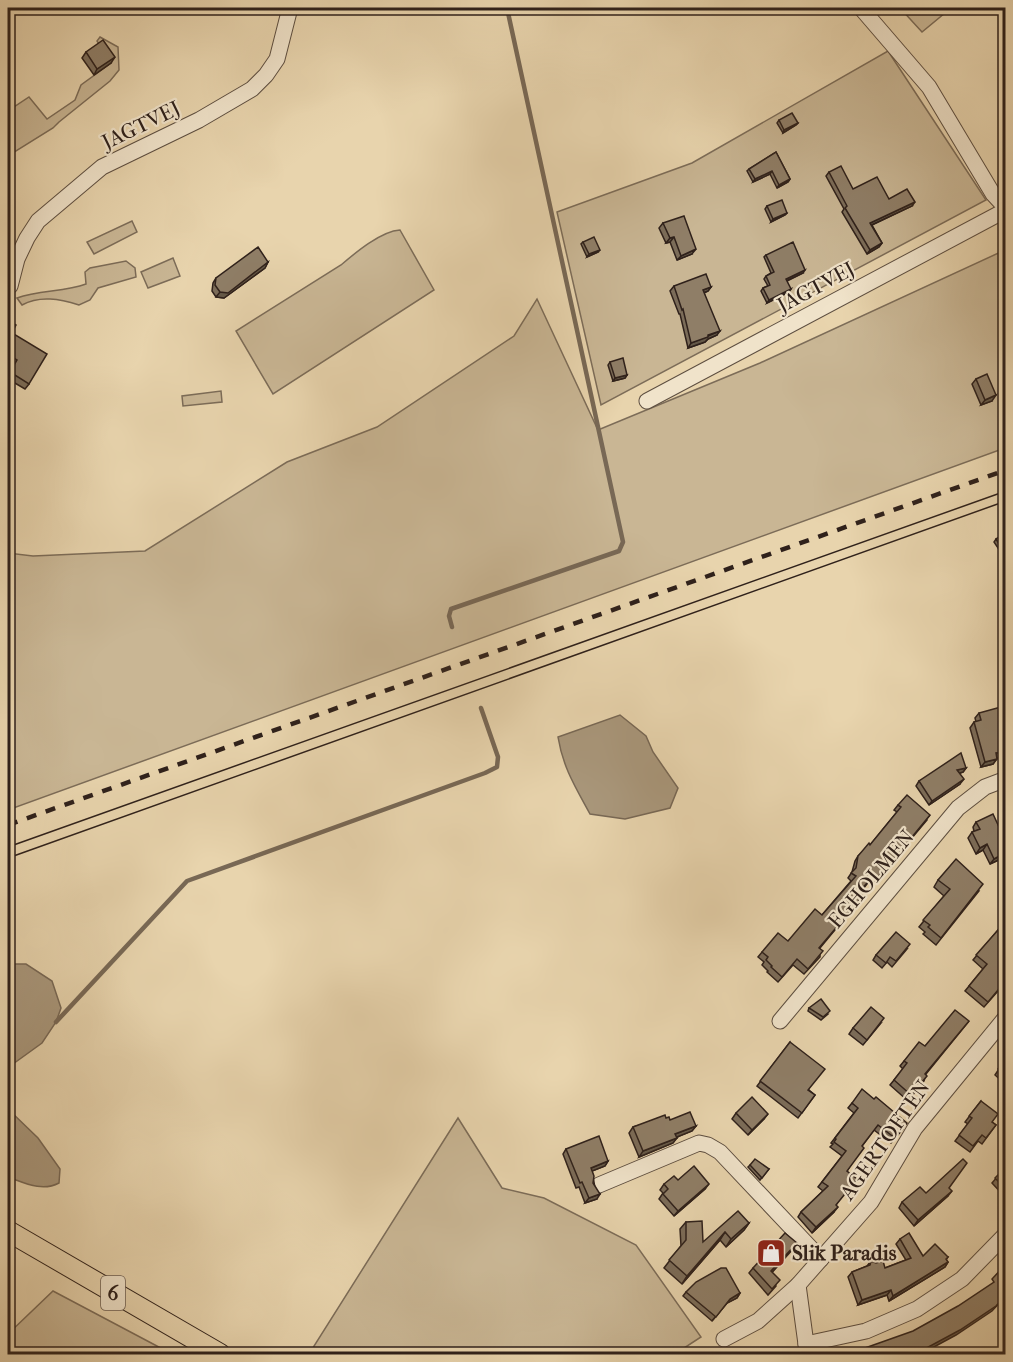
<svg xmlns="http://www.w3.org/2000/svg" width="1013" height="1362" viewBox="0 0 1013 1362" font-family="'IM FELL French Canon',serif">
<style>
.green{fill:#c9b694;stroke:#7c6c58;stroke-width:1.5}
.water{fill:#a9977b;stroke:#786855;stroke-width:1.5}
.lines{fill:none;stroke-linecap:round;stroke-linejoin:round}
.stream{stroke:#786855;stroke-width:4.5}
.minor-casing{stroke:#5d4e40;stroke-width:17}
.major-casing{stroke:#2f211b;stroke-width:22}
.minor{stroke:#f0e3ca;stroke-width:15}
.major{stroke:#e8d4ad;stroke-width:20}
.tram{stroke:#2f211b;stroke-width:1.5}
.rail{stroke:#2f211b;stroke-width:4.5;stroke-dasharray:10 10;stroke-linecap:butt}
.wall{fill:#7b6c59;stroke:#2f211b;stroke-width:1.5}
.shaded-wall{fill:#645848;stroke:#2f211b;stroke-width:1.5}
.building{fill:#8f7e67;stroke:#2f211b;stroke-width:1.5}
.labels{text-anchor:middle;stroke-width:4.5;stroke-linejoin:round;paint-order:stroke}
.shield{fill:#f0e3ca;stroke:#695b50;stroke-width:1.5}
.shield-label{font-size:20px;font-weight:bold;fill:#2f211b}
.street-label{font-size:21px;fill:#2f211b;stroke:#f0e3ca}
.poi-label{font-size:21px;font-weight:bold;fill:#2f211b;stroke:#f0e3ca;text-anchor:start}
</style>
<rect width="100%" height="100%" fill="#e8d4ad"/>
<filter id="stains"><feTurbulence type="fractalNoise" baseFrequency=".00333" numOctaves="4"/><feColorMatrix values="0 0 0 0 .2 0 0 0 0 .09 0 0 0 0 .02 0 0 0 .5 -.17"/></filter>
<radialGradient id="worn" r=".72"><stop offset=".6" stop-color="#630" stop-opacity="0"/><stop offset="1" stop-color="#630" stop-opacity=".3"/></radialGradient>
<g class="green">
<path d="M900 8H951L922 32Z"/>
<path d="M100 37 118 47 119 70 110 81 59 122 53 128 8 156V111L29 97 47 119 75 100 81 85 111 63 97 41Z"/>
<path d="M888 51 986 200 601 405 557 212 692 163Z"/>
<path d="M132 221 137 232 94 254 87 242Z"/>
<path d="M400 230 434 290 273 394 236 331 341 265C355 253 381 231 400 230Z"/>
<path d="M1005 250V448L8 810V553L33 556 145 551 287 462 377 427 514 336 537 299 598 430 760 363Z"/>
<path d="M173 258 180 276 148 288 141 272Z"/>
<path d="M126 261 135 268 136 277 98 288 90 300 79 305C60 299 40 295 22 305L17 298C39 290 64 292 86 284L85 272 90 268Z"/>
<path d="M221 391 222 402 183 406 182 396Z"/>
<path d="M458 1118 502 1188 544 1198 636 1245 701 1337 675 1354H309Z"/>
<path d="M53 1291 172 1354H8V1334Z"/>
</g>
<g class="water">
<path d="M620 715 646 736 653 752 678 788 670 808 625 819 590 814C576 788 563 768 558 737Z"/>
<path d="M8 964H26L52 981 61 1008 56 1022 42 1043 13 1064 8 1070Z"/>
<path d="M8 1109 38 1138 60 1169 59 1183C42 1192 25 1183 8 1177Z"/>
</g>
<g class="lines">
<g class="stream">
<path d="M452 627 449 616 451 609 619 551 623 542 507 8"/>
<path d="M56 1022 187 881 485 773 497 767 498 757 481 708"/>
</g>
<g class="minor-casing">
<g id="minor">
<path d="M861 8 929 87 993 194 1006 208"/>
<path d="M10 286 17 259 27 238 38 221 102 167 199 120 252 89 266 75 277 59 290 8"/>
<path d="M647 401 1006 210"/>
<path d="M780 1021 958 808 985 787 1006 779"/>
<path d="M599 1185 699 1143 708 1145 720 1152 821 1259"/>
<path d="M798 1285 806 1344"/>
<path d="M724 1339 758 1321 798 1285 871 1202 915 1128 1006 1017"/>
<path d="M807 1354 806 1344 866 1331 917 1309 962 1279 1006 1234"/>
</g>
</g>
<g class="major-casing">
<path id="major" d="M8 1231 220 1354"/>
</g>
<use href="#minor" class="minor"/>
<use href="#major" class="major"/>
<g class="tram">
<path d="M8 847 1006 491"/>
<path d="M8 858 1006 501"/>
</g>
<path class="rail" d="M8 825 1006 470"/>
</g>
<g class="wall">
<path d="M86 52 111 63 94 75 82 58Z"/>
<path d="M779 120 798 123 796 125 783 133 777 123Z"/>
<path d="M776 152 790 179 788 182 777 188 770 174 753 182 747 171 749 169Z"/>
<path d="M829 172 853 189 912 206 872 225 882 243 879 247 867 254 842 212 844 209 826 176Z"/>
<path d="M767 206 787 213 785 215 771 222 765 209Z"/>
<path d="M663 223 692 254 677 260 670 242 666 243 659 228Z"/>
<path d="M583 242 598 252 587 257 581 244Z"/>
<path d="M766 255 803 273 787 281 789 292 767 303 761 291 763 288 768 286 764 279 766 276 771 273 764 257Z"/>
<path d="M268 262 265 268 224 298 216 297 212 291 213 283 216 278Z"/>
<path d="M674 286 711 287 708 291 704 293 717 335 708 339 705 342 688 348 680 314H679L670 291Z"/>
<path d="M8 320 29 384 25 389 8 379V375L13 365 8 362Z"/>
<path d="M610 362 627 375 625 378 613 381 608 365Z"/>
<path d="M976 379 992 401 981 405 972 384Z"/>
<path d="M996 539 1005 552 1002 554 994 542Z"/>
<path d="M979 713 1003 720H1005V756L997 758 993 764 981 767 970 728 974 722H976L975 718Z"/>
<path d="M966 768 963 772 960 773V784L929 805 916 786 919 781Z"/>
<path d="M898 805 927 820 885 870 873 883 870 880 860 893 863 896 820 948V957L804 974 793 965 778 982 767 972 768 971 762 965 764 962 758 957 762 952 788 941 822 915 851 881 848 878 852 872 855 861 858 856 870 845 897 812 894 810Z"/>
<path d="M976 822 1005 857 990 864 983 850 976 854 968 838 972 832 974 831 973 827Z"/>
<path d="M938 880 979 891 936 945 923 934 925 932 919 927 944 896 934 887Z"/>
<path d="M1005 902V914L1001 906 1003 903Z"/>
<path d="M998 930 1001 983 999 990 984 1007 965 991 983 969 973 960Z"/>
<path d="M907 949 892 967 887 962 882 968 873 960 876 955Z"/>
<path d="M809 1008 828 1014 821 1020 808 1011Z"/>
<path d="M969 1021 926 1074 924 1081 908 1101 890 1085 903 1069 900 1066 904 1061 925 1046Z"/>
<path d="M881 1023 863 1045 849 1034 853 1028Z"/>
<path d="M790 1042 809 1090 815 1095 798 1118 757 1086Z"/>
<path d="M1005 1060V1084L995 1075Z"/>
<path d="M981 1101 992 1122 996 1125 982 1144 978 1141 970 1152 955 1141 968 1124 965 1122Z"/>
<path d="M852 1103 903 1129 891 1143 874 1130 862 1146 847 1171 834 1212 812 1233 798 1217 801 1212 823 1191 818 1187 842 1156 830 1147 833 1144 831 1143 854 1113 848 1108Z"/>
<path d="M736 1113 764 1119 748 1135 732 1119Z"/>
<path d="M666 1118 670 1120 696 1126 692 1131 677 1137 673 1143 639 1157 629 1133 633 1127Z"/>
<path d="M566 1149 608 1161 605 1166 592 1171 597 1199 585 1203 579 1187 576 1188 563 1154Z"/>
<path d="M1005 1158V1197L992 1183 1004 1169 1000 1165Z"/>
<path d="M750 1165 769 1169 760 1180 748 1167Z"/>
<path d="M664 1184 705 1189 674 1216 659 1199 663 1193 660 1190Z"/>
<path d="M949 1188 948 1196 914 1226 899 1208 902 1202 926 1193Z"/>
<path d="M686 1222 703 1242 749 1223 744 1230 726 1247 720 1240 682 1284 664 1268 681 1246 680 1229Z"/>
<path d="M900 1239 923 1256 948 1257 946 1260 948 1262 945 1267 889 1301 887 1295 858 1305 848 1277 852 1272 867 1266 871 1261 885 1268 906 1260 896 1244Z"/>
<path d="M797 1243 772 1272 776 1286 768 1295 749 1273 753 1268Z"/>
<path d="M686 1292 740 1293 737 1298 727 1303 712 1321 683 1296Z"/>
</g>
<g class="shaded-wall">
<path d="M115 57 111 63 94 75 97 69Z"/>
<path d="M798 123 796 125 783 133 784 130Z"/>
<path d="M772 171 770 174 753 182 755 179Z"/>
<path d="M790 179 788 182 777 188 779 185Z"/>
<path d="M915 202 912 206 867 227 870 223Z"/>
<path d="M787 213 785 215 771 222 773 219Z"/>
<path d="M674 237 670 242 666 243 670 238Z"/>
<path d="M882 243 879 247 867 254 870 250Z"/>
<path d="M696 249 692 254 677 260 681 256Z"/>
<path d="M600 250 598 252 587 257 589 254Z"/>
<path d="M268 262 265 268 224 298 216 297 220 292Z"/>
<path d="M805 270 803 273 784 282 786 279Z"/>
<path d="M711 287 708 291 700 294 703 290Z"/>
<path d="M791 289 789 292 767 303 769 300Z"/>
<path d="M720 331 717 335 708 339 705 342 688 348 691 343Z"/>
<path d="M627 375 625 378 613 381 615 378Z"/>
<path d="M996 395 992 401 981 405 985 400Z"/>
<path d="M1005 752V756L992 759 996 753Z"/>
<path d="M997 759 993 764 981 767 985 762Z"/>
<path d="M966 768 963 772 954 775 957 770Z"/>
<path d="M964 779 960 784 929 805 932 801Z"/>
<path d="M930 815 885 870 873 883 877 878Z"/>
<path d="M987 844 983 850 976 854 980 848Z"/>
<path d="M1005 853V857L990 864 994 859Z"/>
<path d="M768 1114 764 1119 748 1135 752 1130Z"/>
<path d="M696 1126 692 1131 672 1139 675 1134Z"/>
<path d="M677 1138 673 1143 639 1157 643 1151Z"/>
<path d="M608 1161 605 1166 587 1173 591 1168Z"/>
<path d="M709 1184 705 1189 674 1216 678 1211Z"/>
<path d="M952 1191 948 1196 914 1226 918 1220Z"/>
<path d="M600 1194 597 1199 585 1203 589 1198Z"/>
<path d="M838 1207 834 1212 812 1233 816 1227Z"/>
<path d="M749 1223 744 1230 726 1247 731 1239Z"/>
<path d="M725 1232 720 1240 682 1284 687 1276Z"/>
<path d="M797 1243 793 1249 768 1277 771 1271Z"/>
<path d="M948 1262 945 1267 889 1301 893 1296Z"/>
<path d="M891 1290 887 1295 858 1305 862 1300Z"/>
<path d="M740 1293 737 1298 727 1303 712 1321 730 1299Z"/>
<path d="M1005 1296V1297L992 1311 956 1335 921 1354H912Z"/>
</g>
<g class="building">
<path d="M103 40 115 57 97 69 86 52Z"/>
<path d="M792 113 798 123 784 130 779 120Z"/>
<path d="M776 152 790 179 779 185 772 171 755 179 749 169Z"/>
<path d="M841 166 853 189 877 177 889 199 907 189 915 202 870 223 882 243 870 250 845 208 847 206 829 172Z"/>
<path d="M782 200 787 213 773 219 767 206Z"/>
<path d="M684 216 696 249 681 256 674 237 670 238 663 223Z"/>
<path d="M594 237 600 250 589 254 583 242Z"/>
<path d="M793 242 805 270 786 279 791 289 769 300 763 288 770 285 766 276 774 272 766 255Z"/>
<path d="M258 247 268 262 228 293 220 292 215 285 216 278Z"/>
<path d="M706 274 711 287 703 290 720 331 708 335V337L691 343 683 309 682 310 674 286Z"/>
<path d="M8 320 16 325 12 333 47 354 29 384 10 372 17 360 8 354Z"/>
<path d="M623 358 627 375 615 378 610 362Z"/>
<path d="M987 374 996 395 985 400 976 379Z"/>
<path d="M1005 533V550L1004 551 996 539Z"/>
<path d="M1001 707 1003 720H1005V752L996 753 997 759 985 762 974 722 981 720 979 713Z"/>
<path d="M961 753 966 768 957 770 964 779 932 801 919 781Z"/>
<path d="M907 795 930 815 889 865 877 878 874 875 859 892 863 896 819 948 823 951 808 969 797 959 782 977 771 967 772 966 766 960 768 957 762 952 778 933 788 941 815 909 822 915 856 876 851 873 856 868 858 856 869 843 870 845 901 807 898 805Z"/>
<path d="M993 814 1005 840V853L994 859 987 844 980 848 972 832 980 829 976 822Z"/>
<path d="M956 859 983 884 941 938 928 927 930 925 923 920 950 889 938 880Z"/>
<path d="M998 930 1005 936V976L1000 982 1003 984 988 1002 969 986 987 964 976 955Z"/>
<path d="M896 932 910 944 896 961 890 957 886 963 876 955Z"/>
<path d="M821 999 830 1011 823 1017 809 1008Z"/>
<path d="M871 1007 884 1018 867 1040 853 1028Z"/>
<path d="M955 1010 969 1021 925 1074 927 1076 911 1095 894 1080 907 1063 904 1061 919 1042 925 1046Z"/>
<path d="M790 1042 825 1069 808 1090 815 1095 802 1113 760 1081Z"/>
<path d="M1005 1060V1075L998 1069Z"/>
<path d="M862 1089 874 1099 876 1097 907 1123 895 1138 878 1125 862 1146 864 1148 847 1171 857 1179 836 1205 838 1207 816 1227 801 1212 828 1186 822 1182 846 1151 834 1142 836 1139 835 1138 858 1108 852 1103Z"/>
<path d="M752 1097 768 1114 752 1130 736 1113Z"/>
<path d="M981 1101 998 1114 992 1122 996 1125 986 1138 982 1135 973 1146 959 1135 972 1118 969 1116Z"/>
<path d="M690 1112 696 1126 675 1134 677 1138 643 1151 633 1127 665 1115 666 1118 669 1117 670 1120Z"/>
<path d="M599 1136 608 1161 591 1168 594 1176 593 1183 600 1194 589 1198 582 1182 580 1183 566 1149Z"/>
<path d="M755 1159 769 1169 762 1178 750 1165Z"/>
<path d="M963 1159 967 1163 949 1188 952 1191 918 1220 902 1202 920 1187 926 1193Z"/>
<path d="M694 1166 709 1184 678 1211 663 1194 668 1189 664 1184 674 1176 678 1180Z"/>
<path d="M1005 1168V1188L995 1178Z"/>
<path d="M738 1211 749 1223 731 1239 725 1232 687 1276 669 1260 686 1240V1222L702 1221 703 1242Z"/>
<path d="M785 1233 797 1243 771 1271 780 1280 772 1289 753 1268Z"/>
<path d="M909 1233 923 1256 935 1244 948 1257 946 1259 948 1262 893 1296 891 1290 862 1300 852 1272 870 1265 871 1261 876 1263 883 1261 885 1268 911 1258 900 1239Z"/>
<path d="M1005 1265V1296L996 1306 960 1330 921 1351 912 1354H827L865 1348 913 1331 958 1306 994 1282 992 1279Z"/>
<path d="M721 1268H726L740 1293 730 1299 716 1317 686 1292 696 1282Z"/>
</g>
<defs>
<g id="shop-square" transform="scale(1.5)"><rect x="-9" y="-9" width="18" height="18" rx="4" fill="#8f2418" stroke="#f0e3ca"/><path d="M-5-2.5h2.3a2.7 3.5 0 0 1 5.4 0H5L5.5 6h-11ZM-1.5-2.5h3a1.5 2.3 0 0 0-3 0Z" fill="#fff"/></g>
</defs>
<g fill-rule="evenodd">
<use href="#shop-square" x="771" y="1253"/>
</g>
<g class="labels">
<rect class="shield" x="101" y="1276" width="24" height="34" rx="4.5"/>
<g class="shield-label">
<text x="113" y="1300">6</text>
</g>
<g class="street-label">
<text transform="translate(141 125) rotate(-26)" y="7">JAGTVEJ</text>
<text transform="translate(816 287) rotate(-28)" y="7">JAGTVEJ</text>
<text transform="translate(871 879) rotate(-50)" y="7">EGHOLMEN</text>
<text transform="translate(885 1140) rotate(-55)" y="7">AGERTOFTEN</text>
</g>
<g class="poi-label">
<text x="792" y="1260">Slik Paradis</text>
</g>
</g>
<rect width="1013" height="1362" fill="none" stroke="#e8d4ad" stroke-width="30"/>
<rect x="9" y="9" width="995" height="1344" fill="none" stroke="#2f211b" stroke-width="3"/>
<rect x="15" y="15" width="983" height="1332" fill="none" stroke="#2f211b" stroke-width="1.5"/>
<rect width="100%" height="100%" filter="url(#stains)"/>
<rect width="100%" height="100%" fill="url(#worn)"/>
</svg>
